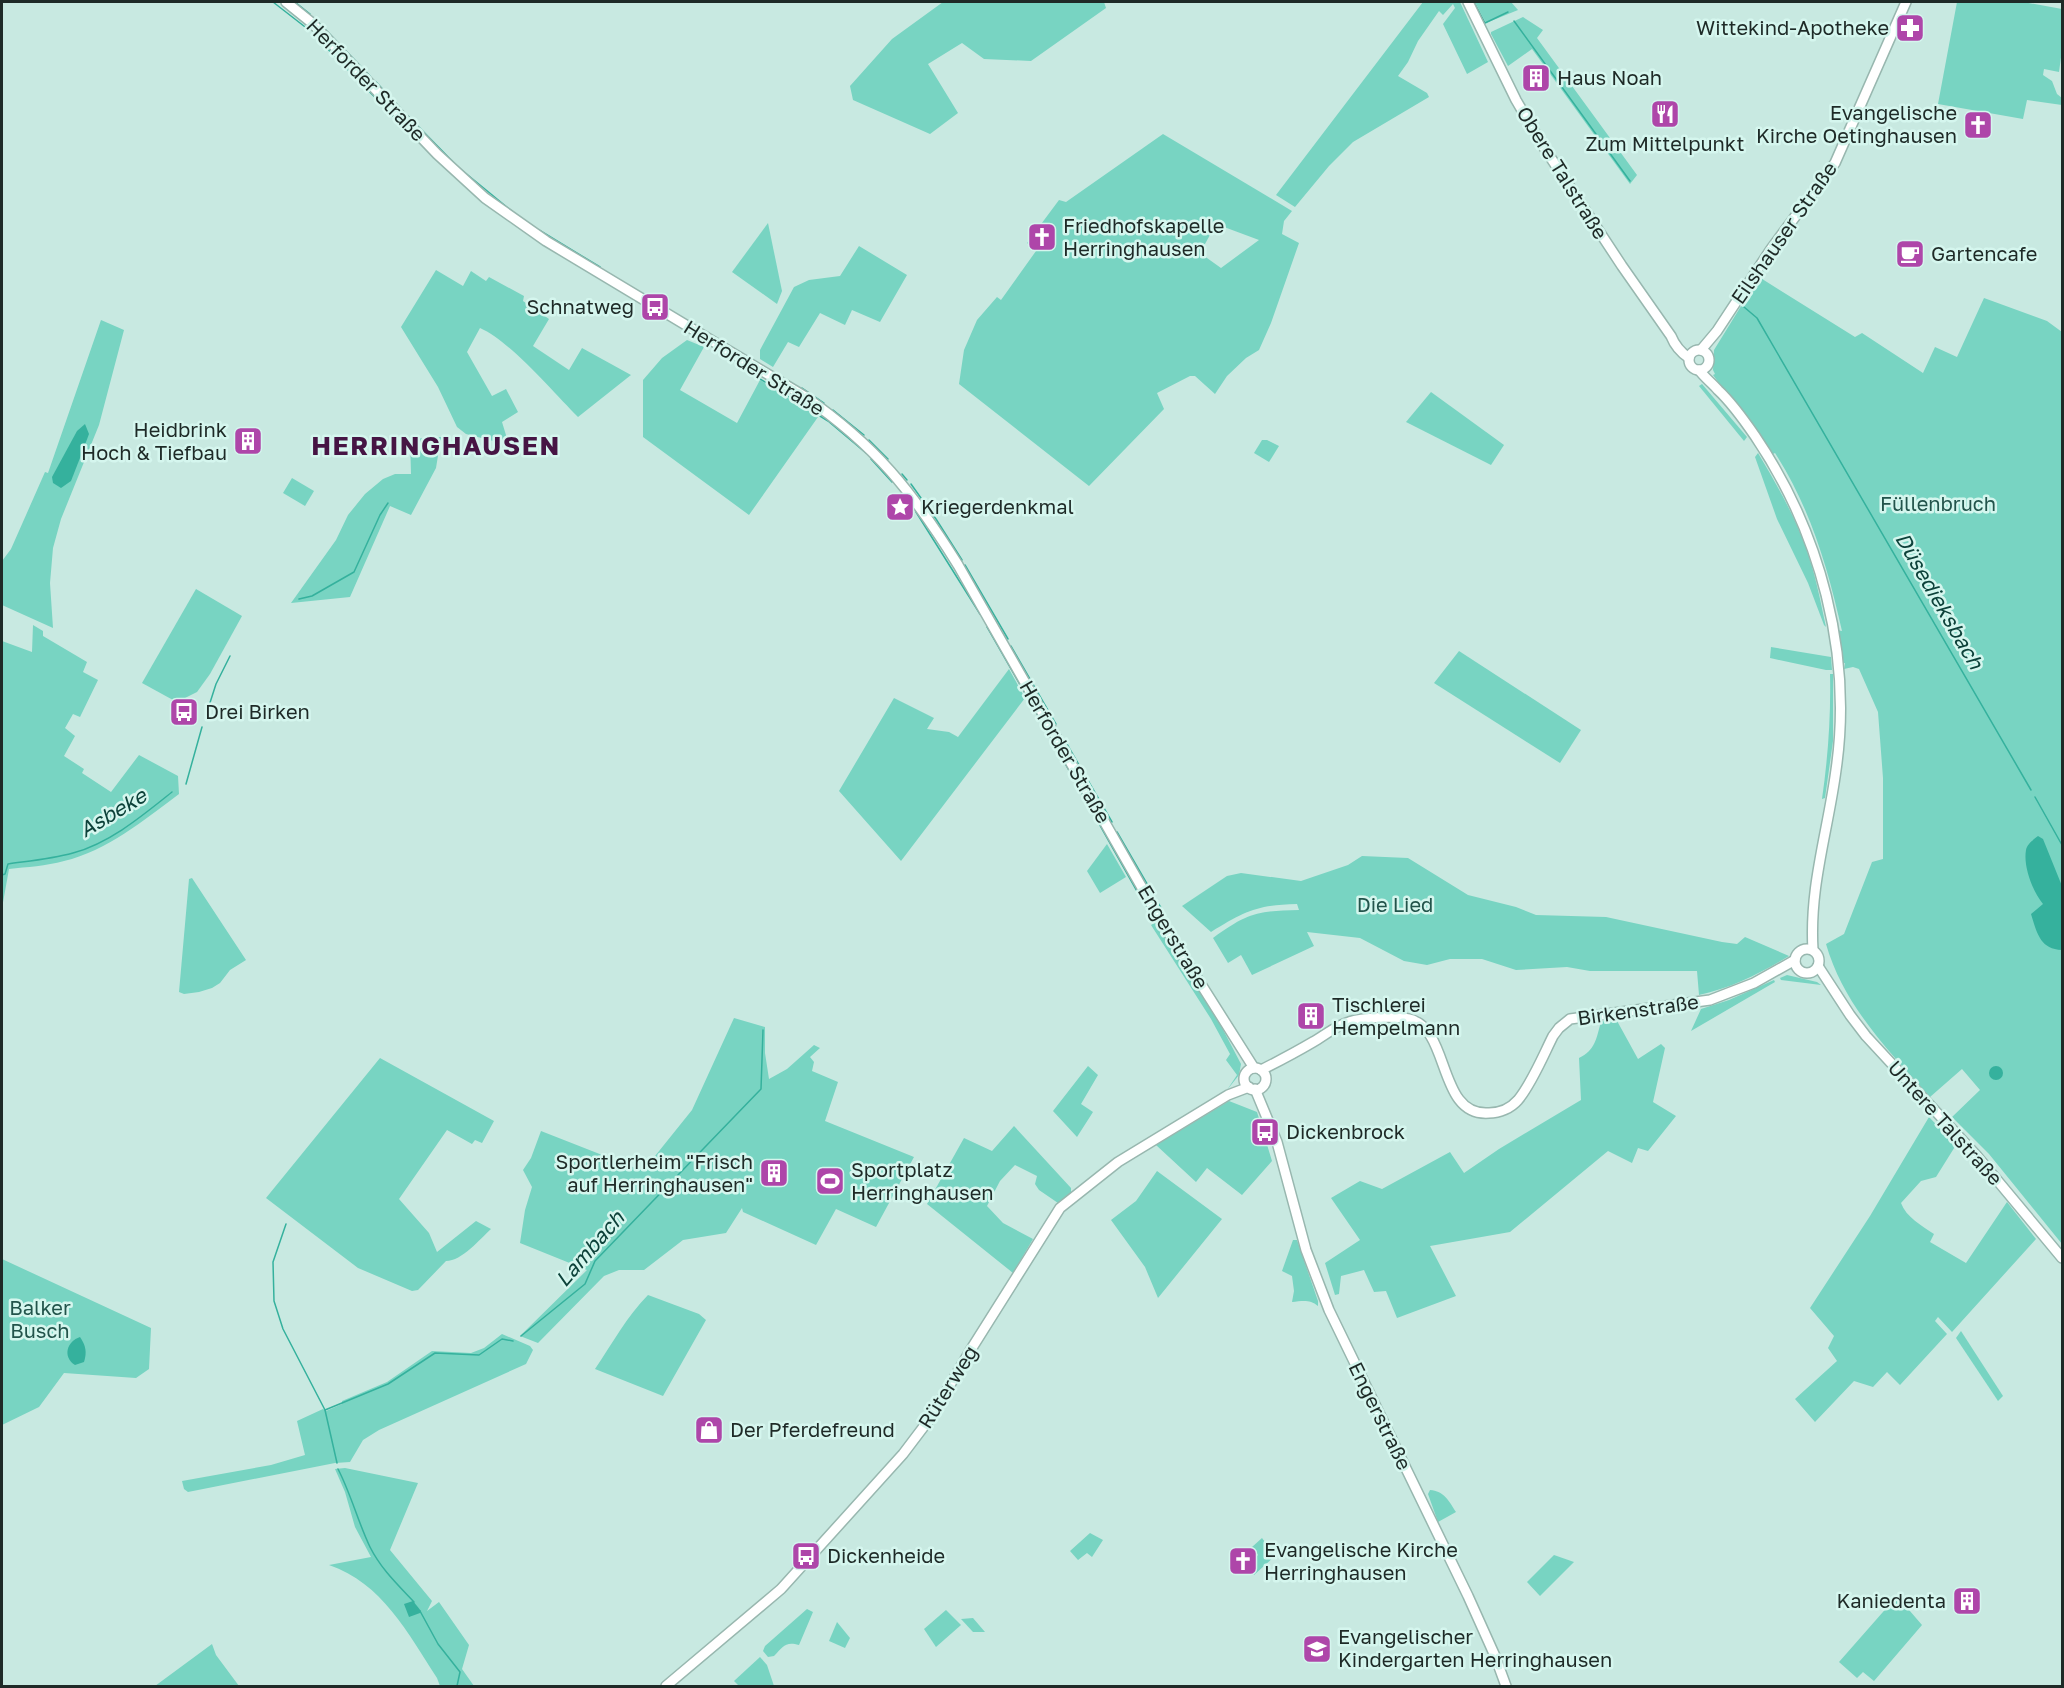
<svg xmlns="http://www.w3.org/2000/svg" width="2064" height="1688" viewBox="0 0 2064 1688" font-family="'Golos Text',sans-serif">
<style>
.green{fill:#78d4c2;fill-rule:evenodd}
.water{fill:#35b19d}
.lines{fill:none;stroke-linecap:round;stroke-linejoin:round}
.stream{stroke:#35b19d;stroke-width:1.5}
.secondary-casing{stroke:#98b7af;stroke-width:12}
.secondary{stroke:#fff;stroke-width:9}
.labels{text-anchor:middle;stroke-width:5;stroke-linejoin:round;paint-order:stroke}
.poi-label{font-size:20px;fill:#1e2a27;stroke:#d5f6ee;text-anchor:start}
.street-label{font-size:20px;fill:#1e2a27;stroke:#d5f6ee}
.park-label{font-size:20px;fill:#22544b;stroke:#d5f6ee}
.water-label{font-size:21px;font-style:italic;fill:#0d423a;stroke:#d5f6ee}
.district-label{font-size:26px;font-weight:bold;letter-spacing:1.5px;fill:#461544;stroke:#d5f6ee}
</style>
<rect width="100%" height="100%" fill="#c8e9e1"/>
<g class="green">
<path d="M943 2H1104L1106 8 1031 61 984 59 962 43 928 64 958 113 930 134 853 100 850 86 892 39Z"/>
<path d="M1423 2H1460L1488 62 1467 74 1443 24 1455 8 1453 4 1443 15 1439 11 1418 41 1408 62 1398 76 1427 93 1429 97 1353 142 1329 166 1295 207 1276 195Z"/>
<path d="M1475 2H1511L1518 10 1486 23Z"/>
<path d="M1957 2H2023L2062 9V50L2059 72 2044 69 2043 75 2052 81 2057 94 2062 98V105L2027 100 2023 119 1938 104Z"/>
<path d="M1523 17 1543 30 1537 38 1637 175 1630 184 1532 49 1508 66 1491 34V32Z"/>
<path d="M1163 134 1292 211 1284 221 1282 234 1299 243 1271 323 1259 350 1246 358 1227 376 1215 394 1195 376H1190L1157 393 1164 409 1089 486 959 384 964 350 977 320 997 297 1001 300 1036 251 1027 243 1059 200 1066 202ZM1216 224 1259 240 1221 268 1200 253Z"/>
<path d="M768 223 782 291 777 304 732 272Z"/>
<path d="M859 246 907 275 880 322 852 310 845 325 820 313 799 347 788 342 773 367 760 359V350L794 287 809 280 840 276Z"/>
<path d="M436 270 463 286 471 271 486 281 489 277 524 296 523 301 549 319 533 346 569 370 582 348 631 375 578 417C553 392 510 341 480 328L467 352 492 396 506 389 518 412 502 422 509 445 466 434 457 427 438 387 401 327Z"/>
<path d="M1759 277 1855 337 1862 333 1923 373 1935 347 1957 357 1984 298 2047 321 2062 332V1244L1989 1154 1952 1117 1980 1090 1962 1069 1930 1097C1888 1050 1844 1006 1826 944L1844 934 1872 862 1883 859V778L1878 712 1859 669 1853 667 1844 669 1845 663 1841 664 1837 630 1842 631C1828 568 1810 507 1775 453L1771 455 1713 375 1715 374 1713 370 1714 350Z"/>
<path d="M101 320 124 330 99 425 61 519 53 548 50 583 53 628 2 605V561L11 549 45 472 48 473Z"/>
<path d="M687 340 704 347 680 390 737 423 760 380 818 417 749 515 643 437V380L662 358Z"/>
<path d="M1702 384 1747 437 1744 441 1699 386Z"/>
<path d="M1431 392 1504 445 1491 465 1406 422Z"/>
<path d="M441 437 436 468 411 515 390 506 350 597 291 603 336 540 348 515 365 494 383 479 395 474H411L410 439Z"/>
<path d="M1262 440H1267L1279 446 1269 462 1254 453Z"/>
<path d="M1758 453C1776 483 1793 513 1805 545 1815 572 1820 599 1826 627L1824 625 1808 583 1777 519 1755 457Z"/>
<path d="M292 478 314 491 305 506 283 493Z"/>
<path d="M196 589 242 616 210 674 197 692 181 700H173L142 683Z"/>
<path d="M33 625 43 631V636L87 662 83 672 98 680 80 717 73 714 65 728 75 736 64 756 84 769 82 773 111 792 139 755 178 776 179 794C144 820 107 851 64 861 46 866 27 867 9 869L2 908V641L32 652Z"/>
<path d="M1771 647 1831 657 1832 670H1826L1770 658Z"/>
<path d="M1459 651 1581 730 1560 763 1434 683Z"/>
<path d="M1009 669 1025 698 901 861 839 791 894 698 934 718 927 729 949 732 958 737Z"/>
<path d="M1830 674H1833V741L1825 798 1822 799C1828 757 1831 716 1830 674Z"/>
<path d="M1107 844 1126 877 1100 893 1087 871Z"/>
<path d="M1362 856 1408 858 1468 895 1516 907 1536 915 1606 917 1722 942 1737 944 1745 937 1789 956C1761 973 1732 988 1699 995L1697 971H1590L1567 967 1516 970 1482 959H1450L1427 965 1404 961 1360 938 1307 932 1314 946 1252 975 1241 955 1228 963 1213 938C1248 913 1256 911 1299 910L1297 904C1257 905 1245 911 1211 932L1182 906 1227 876 1241 873 1301 881 1348 865Z"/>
<path d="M192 878 246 960 230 970 220 983 212 988 199 992 184 994 179 992 189 879Z"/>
<path d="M1156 922 1218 1020 1241 1064 1239 1075 1227 1090 1237 1075 1226 1060 1230 1054 1211 1019 1151 925Z"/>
<path d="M1787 975 1817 982 1821 985 1781 980 1780 978Z"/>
<path d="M1774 980 1775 982 1691 1031 1701 1009 1729 1000Z"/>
<path d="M734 1018 765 1027V1053L769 1079 787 1069 814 1045 820 1048 810 1057 814 1062 812 1071 838 1082 825 1121 914 1157 876 1227 836 1209 816 1245 743 1212 742 1208 726 1233 683 1240 644 1270H619L604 1276 538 1343 520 1336 587 1270 520 1243 525 1210 532 1187 523 1170 531 1158 541 1131 643 1171 692 1110Z"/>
<path d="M1616 1019 1638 1059 1661 1044 1665 1048 1653 1102 1676 1116 1648 1151 1638 1148 1632 1163 1608 1151 1510 1232 1430 1246 1456 1296 1397 1318 1386 1291 1374 1292 1364 1270 1341 1276 1339 1294 1335 1295 1325 1263 1360 1240 1331 1198 1360 1181 1382 1189 1450 1152 1464 1173 1499 1149 1581 1100 1579 1058C1595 1051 1597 1037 1601 1021Z"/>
<path d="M380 1058 494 1121 482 1143 475 1140 472 1144 447 1130 399 1199 429 1233 437 1252 476 1221 491 1229C480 1239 462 1261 446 1261L418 1290 412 1291 358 1268 266 1198Z"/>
<path d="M1088 1066 1098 1075 1081 1104 1093 1112 1077 1137 1053 1111Z"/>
<path d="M1229 1101 1257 1112 1272 1161 1242 1195 1207 1168 1196 1182 1156 1145Z"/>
<path d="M1929 1117 1956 1145 1936 1177 1921 1181 1901 1203C1906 1217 1922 1226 1934 1234L1930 1242 1966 1263 2007 1202 2036 1239 1952 1332 1938 1317 1935 1321 1947 1334 1900 1385 1887 1372 1873 1387 1854 1381 1815 1422 1795 1399 1837 1361 1828 1348 1834 1336 1810 1308 1870 1216Z"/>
<path d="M1014 1126 1071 1188V1193L1058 1203 1039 1190 1035 1184 1037 1176 1015 1165 1000 1181 987 1206 1003 1223 1033 1239 1013 1273 927 1204 964 1138 992 1151Z"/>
<path d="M1157 1171 1222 1219 1158 1298 1145 1267 1111 1220 1136 1201Z"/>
<path d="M1293 1240H1297L1318 1301V1306C1310 1299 1302 1301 1292 1302L1294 1291 1292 1276 1282 1271Z"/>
<path d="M2 1259 151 1328 149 1369 136 1378 64 1373 39 1407 2 1425Z"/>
<path d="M648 1295 699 1314 706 1320 663 1396 595 1369C612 1344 627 1316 648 1295Z"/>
<path d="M1961 1331 2003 1396 1998 1401 1956 1338Z"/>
<path d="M502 1334 530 1346 533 1350 526 1364 379 1430 363 1440 350 1462 335 1463 188 1492 184 1489 182 1481 271 1465 305 1455 297 1421 323 1409 326 1411 342 1404V1401L387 1382 432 1351 471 1353 484 1348Z"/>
<path d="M345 1468 418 1483 390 1550 432 1601 427 1611 439 1602 469 1645 462 1669 474 1686H440L437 1678C408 1633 382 1583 329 1565L371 1557 355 1527 345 1492 335 1469Z"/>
<path d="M1430 1490C1444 1491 1449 1501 1456 1512L1438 1522 1428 1494Z"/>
<path d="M1090 1533 1103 1540 1092 1557 1087 1553 1078 1560 1070 1551Z"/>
<path d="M1262 1538 1275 1556 1254 1575 1247 1565 1258 1555 1252 1547Z"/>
<path d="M1554 1555 1574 1562 1540 1596 1527 1582Z"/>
<path d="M1897 1596 1922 1625 1874 1681 1863 1672 1857 1678 1839 1662Z"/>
<path d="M807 1609 813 1612 799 1645C785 1641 783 1647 774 1656L768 1657 763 1651 765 1646Z"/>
<path d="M946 1610 961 1625 936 1647 924 1629Z"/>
<path d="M973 1618 985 1632H973L961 1619Z"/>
<path d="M837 1622 850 1638 845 1648 829 1641Z"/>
<path d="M212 1644 216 1655 239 1686H155Z"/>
<path d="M760 1657 767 1665 774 1686H739L734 1681Z"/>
</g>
<g class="water">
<path d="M85 424 89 434 80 458 71 481 61 488 53 483 52 477 77 431Z"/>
<path d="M2038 836 2043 839 2062 886V950C2040 949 2037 933 2031 914L2043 904C2033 892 2023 867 2026 850 2027 844 2033 840 2038 836Z"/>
<circle cx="1996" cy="1073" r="7"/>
<path d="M80 1337C86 1346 87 1352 84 1362L75 1365C62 1357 67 1341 80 1337Z"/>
<path d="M413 1601 421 1611 420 1613 409 1617 404 1604Z"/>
</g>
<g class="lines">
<g class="stream">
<path d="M273 2 309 30"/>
<path d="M295 2 310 14"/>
<path d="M1474 2 1485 23 1508 12"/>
<path d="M1514 21 1630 181"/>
<path d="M319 23 370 76"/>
<path d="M314 35 405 128"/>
<path d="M376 82 402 110"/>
<path d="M407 115 458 167 519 217"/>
<path d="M539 230 600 267"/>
<path d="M1744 307 1757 318 2031 790"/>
<path d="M752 374 828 421 866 453"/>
<path d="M802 388 824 403"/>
<path d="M833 410 864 435"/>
<path d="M869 440 888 459"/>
<path d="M871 459 892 482"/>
<path d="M902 474 907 480"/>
<path d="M911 484 936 519 962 560"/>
<path d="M916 512 980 614"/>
<path d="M965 565 1008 639"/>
<path d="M299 599 312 596 354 572 380 515 388 503"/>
<path d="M987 627 1045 728"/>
<path d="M1011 646 1056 724"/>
<path d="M207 712 216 684 230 656"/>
<path d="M1064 739 1112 822"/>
<path d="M1052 740 1143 902"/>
<path d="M186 784 202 727"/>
<path d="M2035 797 2062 845"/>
<path d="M1117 832 1161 908"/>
<path d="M2 875 5 874 8 864C29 861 51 859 73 853 110 843 142 816 172 792"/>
<path d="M286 1224 273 1262 274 1301 283 1329 325 1410 337 1463"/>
<path d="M521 1336 585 1284 595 1261 761 1089 763 1030"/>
<path d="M325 1410 388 1384 435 1353 479 1355 502 1339 513 1341"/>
<path d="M338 1469C351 1494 358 1522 370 1547 381 1569 398 1585 414 1602"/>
<path d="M420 1611 438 1644 460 1672 457 1686"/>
</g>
<g class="secondary-casing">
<g id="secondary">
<path d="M286 2 312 23 437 154 485 198 546 241 804 396C876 446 912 491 958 565L1161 921 1254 1068"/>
<path d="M1468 2 1516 100 1543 146 1622 266 1671 336C1675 346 1680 352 1689 358"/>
<circle cx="1699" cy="360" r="10"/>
<path d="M1701 350 1717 331 1771 249 1835 163 1906 2"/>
<path d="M1699 370C1705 378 1712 383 1718 390 1732 403 1744 420 1755 436 1820 532 1853 654 1836 770 1828 831 1809 887 1813 950"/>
<circle cx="1807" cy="961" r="12"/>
<path d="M1818 966 1850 1015 1866 1036 1977 1156 2062 1258"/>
<circle cx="1255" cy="1079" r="11"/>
<path d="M1261 1070C1279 1061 1296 1052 1313 1042 1325 1035 1337 1025 1349 1022 1363 1017 1395 1016 1409 1019 1451 1028 1437 1117 1489 1113 1500 1113 1511 1108 1518 1100 1532 1083 1543 1056 1553 1036L1559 1028 1570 1019 1710 1000 1754 983 1795 960"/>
<path d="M1255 1089 1277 1142 1306 1250 1329 1310 1468 1596 1495 1656 1506 1686"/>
<path d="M666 1686 781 1589 903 1454 931 1417 970 1351 1060 1208 1118 1162 1228 1095 1249 1087"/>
</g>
</g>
<use href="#secondary" class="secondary"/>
</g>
<defs>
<g id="pharmacy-square" transform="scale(1.5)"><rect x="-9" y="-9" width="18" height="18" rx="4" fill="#ae46a9" stroke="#d5f6ee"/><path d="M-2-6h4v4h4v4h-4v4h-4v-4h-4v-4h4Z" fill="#fff"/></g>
<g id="building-square" transform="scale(1.5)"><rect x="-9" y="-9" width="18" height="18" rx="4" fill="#ae46a9" stroke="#d5f6ee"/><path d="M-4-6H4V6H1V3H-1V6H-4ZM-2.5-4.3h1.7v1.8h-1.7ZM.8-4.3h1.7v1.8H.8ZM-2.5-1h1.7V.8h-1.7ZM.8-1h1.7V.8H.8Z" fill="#fff"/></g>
<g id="restaurant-square" transform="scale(1.5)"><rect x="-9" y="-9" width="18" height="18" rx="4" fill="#ae46a9" stroke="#d5f6ee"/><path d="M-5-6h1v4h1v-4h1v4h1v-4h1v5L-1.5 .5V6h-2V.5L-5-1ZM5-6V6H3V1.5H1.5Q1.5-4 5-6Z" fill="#fff"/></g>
<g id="church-square" transform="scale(1.5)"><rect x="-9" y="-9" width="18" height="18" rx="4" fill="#ae46a9" stroke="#d5f6ee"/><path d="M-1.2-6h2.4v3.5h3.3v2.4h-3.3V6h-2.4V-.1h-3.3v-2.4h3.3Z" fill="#fff"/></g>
<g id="cafe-square" transform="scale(1.5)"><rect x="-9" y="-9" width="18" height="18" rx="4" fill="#ae46a9" stroke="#d5f6ee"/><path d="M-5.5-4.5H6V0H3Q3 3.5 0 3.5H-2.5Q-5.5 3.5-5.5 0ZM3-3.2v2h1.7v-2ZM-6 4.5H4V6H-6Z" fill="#fff"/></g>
<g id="bus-square" transform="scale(1.5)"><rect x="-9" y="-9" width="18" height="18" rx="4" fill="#ae46a9" stroke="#d5f6ee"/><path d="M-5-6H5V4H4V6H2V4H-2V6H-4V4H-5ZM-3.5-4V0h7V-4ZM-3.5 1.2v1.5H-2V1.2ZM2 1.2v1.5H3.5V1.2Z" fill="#fff"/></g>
<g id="sight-square" transform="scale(1.5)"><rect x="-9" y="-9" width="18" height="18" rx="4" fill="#ae46a9" stroke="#d5f6ee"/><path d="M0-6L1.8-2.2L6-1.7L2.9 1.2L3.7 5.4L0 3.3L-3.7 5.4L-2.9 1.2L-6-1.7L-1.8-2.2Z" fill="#fff"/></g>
<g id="stadium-square" transform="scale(1.5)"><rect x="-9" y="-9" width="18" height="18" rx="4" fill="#ae46a9" stroke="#d5f6ee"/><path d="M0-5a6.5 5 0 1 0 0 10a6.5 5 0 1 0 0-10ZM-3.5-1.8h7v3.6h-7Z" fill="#fff"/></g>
<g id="shop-square" transform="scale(1.5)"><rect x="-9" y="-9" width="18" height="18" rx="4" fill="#ae46a9" stroke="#d5f6ee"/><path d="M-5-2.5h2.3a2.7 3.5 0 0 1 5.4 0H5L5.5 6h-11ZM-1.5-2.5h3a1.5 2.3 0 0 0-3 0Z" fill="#fff"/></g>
<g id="school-square" transform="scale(1.5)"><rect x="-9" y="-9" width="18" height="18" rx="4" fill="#ae46a9" stroke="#d5f6ee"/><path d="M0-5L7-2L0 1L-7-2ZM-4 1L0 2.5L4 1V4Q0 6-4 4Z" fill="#fff"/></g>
</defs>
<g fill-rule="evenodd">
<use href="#pharmacy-square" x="1910" y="28"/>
<use href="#building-square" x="1536" y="78"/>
<use href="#restaurant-square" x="1665" y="114"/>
<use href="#church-square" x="1978" y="125"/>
<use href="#church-square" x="1042" y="237"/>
<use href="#cafe-square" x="1910" y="254"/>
<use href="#bus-square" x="655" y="307"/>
<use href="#building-square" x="248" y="441"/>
<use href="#sight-square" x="900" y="507"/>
<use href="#bus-square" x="184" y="712"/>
<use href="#building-square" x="1311" y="1016"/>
<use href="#bus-square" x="1265" y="1132"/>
<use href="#building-square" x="774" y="1173"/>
<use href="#stadium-square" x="830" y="1181"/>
<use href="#shop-square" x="709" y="1430"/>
<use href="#bus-square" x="806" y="1556"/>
<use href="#church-square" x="1243" y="1561"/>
<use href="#building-square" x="1967" y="1601"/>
<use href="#school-square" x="1317" y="1649"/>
</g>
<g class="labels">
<g class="poi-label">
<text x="1889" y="35" text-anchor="end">Wittekind-Apotheke</text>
<text x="1557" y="85">Haus Noah</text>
<text x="1957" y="120" text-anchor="end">Evangelische<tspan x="1957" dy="23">Kirche Oetinghausen</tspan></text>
<text x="1665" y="151" text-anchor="middle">Zum Mittelpunkt</text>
<text x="1063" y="233">Friedhofskapelle<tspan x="1063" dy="23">Herringhausen</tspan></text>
<text x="1931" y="261">Gartencafe</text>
<text x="634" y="314" text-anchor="end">Schnatweg</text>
<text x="227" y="437" text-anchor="end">Heidbrink<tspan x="227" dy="23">Hoch &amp; Tiefbau</tspan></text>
<text x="921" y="514">Kriegerdenkmal</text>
<text x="205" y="719">Drei Birken</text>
<text x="1332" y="1012">Tischlerei<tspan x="1332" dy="23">Hempelmann</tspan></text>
<text x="1286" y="1139">Dickenbrock</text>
<text x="753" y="1169" text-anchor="end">Sportlerheim "Frisch<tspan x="753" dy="23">auf Herringhausen"</tspan></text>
<text x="851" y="1177">Sportplatz<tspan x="851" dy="23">Herringhausen</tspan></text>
<text x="730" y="1437">Der Pferdefreund</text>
<text x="1264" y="1557">Evangelische Kirche<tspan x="1264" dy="23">Herringhausen</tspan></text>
<text x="827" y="1563">Dickenheide</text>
<text x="1946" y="1608" text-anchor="end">Kaniedenta</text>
<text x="1338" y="1644">Evangelischer<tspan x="1338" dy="23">Kindergarten Herringhausen</tspan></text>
</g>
<g class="street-label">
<text transform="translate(366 80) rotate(46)" y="7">Herforder Straße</text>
<text transform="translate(1562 173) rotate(58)" y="7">Obere Talstraße</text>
<text transform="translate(1784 233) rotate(-55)" y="7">Eilshauser Straße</text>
<text transform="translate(754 368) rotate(32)" y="7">Herforder Straße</text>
<text transform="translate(1065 752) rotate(60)" y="7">Herforder Straße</text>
<text transform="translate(1173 937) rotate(59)" y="7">Engerstraße</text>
<text transform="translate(1638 1010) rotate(-8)" y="7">Birkenstraße</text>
<text transform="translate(1945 1123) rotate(48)" y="7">Untere Talstraße</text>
<text transform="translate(948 1387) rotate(-58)" y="7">Rüterweg</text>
<text transform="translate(1380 1416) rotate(64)" y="7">Engerstraße</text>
</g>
<g class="park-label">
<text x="1938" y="511">Füllenbruch</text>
<text x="1395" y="912">Die Lied</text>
<text x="40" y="1315">Balker<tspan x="40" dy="23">Busch</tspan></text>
</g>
<g class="water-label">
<text transform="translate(1939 601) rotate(60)" y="7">Düsedieksbach</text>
<text transform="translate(113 813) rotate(-31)" y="7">Asbeke</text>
<text transform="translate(590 1249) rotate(-49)" y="7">Lambach</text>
</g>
<g class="district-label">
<text x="436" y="455">HERRINGHAUSEN</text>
</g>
</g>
<rect width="2064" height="1688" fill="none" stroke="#1e2a27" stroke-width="6"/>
</svg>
